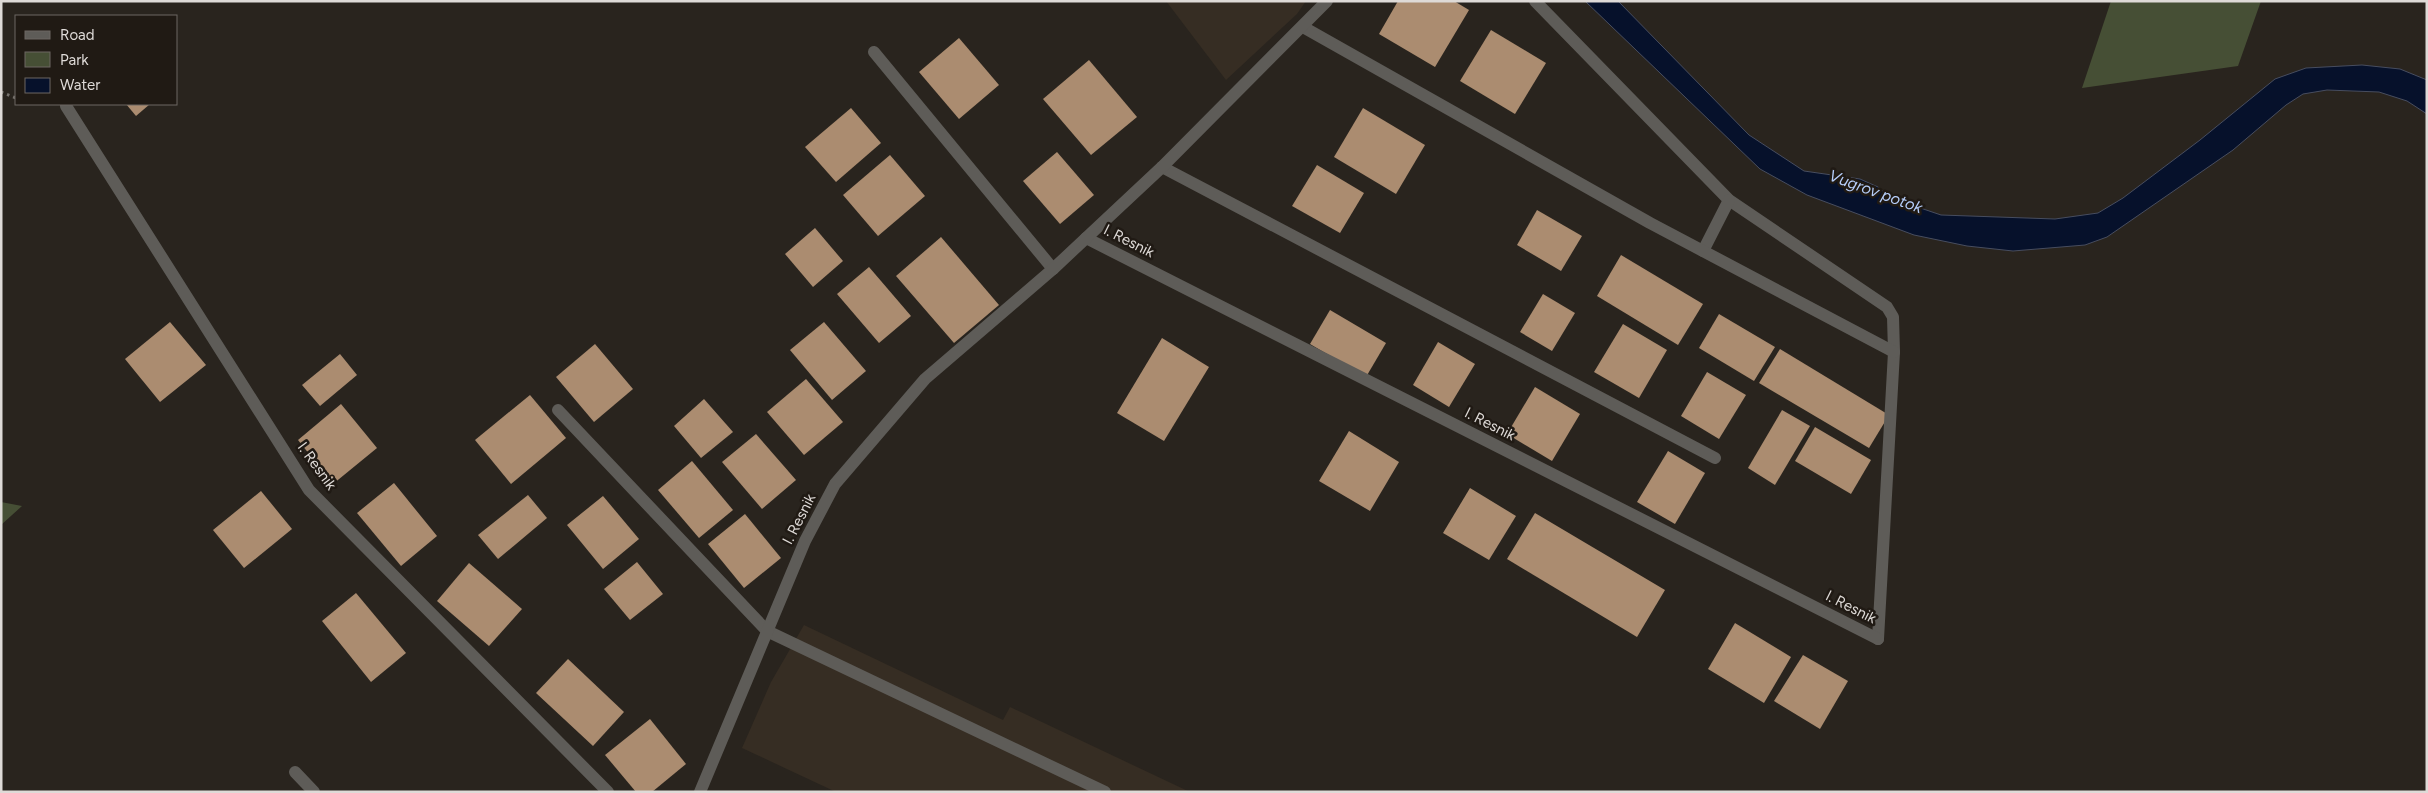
<svg xmlns="http://www.w3.org/2000/svg" width="2428" height="793" viewBox="0 0 2428 793" font-family="Figtree,sans-serif">
<style>
.built{fill:#362d23}
.green{fill:#464f35}
.water{fill:#06112b;stroke:#474d5f}
.building{fill:#ab8c70}
.lines{fill:none;stroke-linecap:round;stroke-linejoin:round}
.path{stroke:#75716c;stroke-width:3;stroke-dasharray:2.5 4;stroke-linecap:butt}
.lane{stroke:#5e5c58;stroke-width:12}
.street{stroke:#5e5c58;stroke-width:12}
.labels{text-anchor:middle;stroke-width:5;stroke-linejoin:round;paint-order:stroke}
.street-label{font-size:15px;fill:#dedad7;stroke:#201a14}
.water-label{font-size:16px;font-style:italic;fill:#b6cefa;stroke:#201a14}
</style>
<rect width="100%" height="100%" fill="#29241e"/>
<g class="built">
<path d="M1166 1H1306L1297 14 1226 80Z"/>
<path d="M804 625 1003 720 1010 707 1190 792H836L742 748 771 682Z"/>
</g>
<g class="green">
<path d="M2111 1H2261L2238 66 2082 88Z"/>
<path d="M1 502 22 506 1 525Z"/>
</g>
<path class="water" d="M1585 1H1618L1749 135 1804 171 1860 179 1878 187 1891 198 1941 215 2055 219 2098 213 2123 198 2200 140 2275 79 2306 68 2362 65 2400 69 2427 80V114L2407 101 2379 92 2327 90 2303 94 2286 105 2233 150 2107 237 2085 245 2013 251 1967 246 1914 235 1807 195 1760 169Z"/>
<g class="building">
<path d="M1398 1H1454L1469 10 1435 67 1379 34Z"/>
<path d="M1491 30 1546 63 1515 114 1460 81Z"/>
<path d="M959 38 999 85 959 119 919 72Z"/>
<path d="M1089 60 1137 117 1091 155 1043 99Z"/>
<path d="M126 104H150L136 116Z"/>
<path d="M851 108 881 143 836 182 805 147Z"/>
<path d="M1363 108 1425 145 1396 194 1334 157Z"/>
<path d="M1057 152 1094 195 1060 224 1023 181Z"/>
<path d="M890 155 925 196 878 236 843 195Z"/>
<path d="M1317 165 1364 193 1340 233 1292 206Z"/>
<path d="M1537 210 1582 236 1561 271 1517 245Z"/>
<path d="M815 228 843 261 813 287 785 254Z"/>
<path d="M941 237 999 305 954 343 896 276Z"/>
<path d="M1621 255 1703 304 1678 345 1597 296Z"/>
<path d="M869 267 911 316 879 343 837 294Z"/>
<path d="M1543 294 1575 313 1552 351 1520 332Z"/>
<path d="M1330 310 1386 343 1366 377 1310 344Z"/>
<path d="M1719 314 1775 347 1754 381 1699 348Z"/>
<path d="M170 322 206 365 160 402 125 359Z"/>
<path d="M824 322 866 371 832 400 790 350Z"/>
<path d="M1623 324 1667 350 1639 398 1594 372Z"/>
<path d="M1162 338 1209 367 1164 441 1117 413Z"/>
<path d="M1438 342 1475 364 1449 407 1413 385Z"/>
<path d="M595 344 633 389 594 422 556 377Z"/>
<path d="M1780 349 1889 415 1869 448 1759 383Z"/>
<path d="M340 354 357 375 320 406 302 385Z"/>
<path d="M1707 372 1746 395 1719 439 1681 416Z"/>
<path d="M806 379 843 422 804 455 767 412Z"/>
<path d="M1535 387 1580 414 1552 461 1507 434Z"/>
<path d="M530 395 566 438 511 484 475 440Z"/>
<path d="M704 399 733 432 701 458 674 426Z"/>
<path d="M341 404 377 448 333 484 298 440Z"/>
<path d="M1782 410 1810 426 1775 485 1748 468Z"/>
<path d="M1815 427 1871 460 1851 494 1795 461Z"/>
<path d="M1349 431 1399 462 1370 511 1319 481Z"/>
<path d="M756 434 796 480 762 509 722 462Z"/>
<path d="M1668 451 1705 473 1675 524 1637 502Z"/>
<path d="M692 461 733 510 699 538 658 490Z"/>
<path d="M394 483 437 536 401 566 357 513Z"/>
<path d="M1470 488 1516 516 1489 560 1443 533Z"/>
<path d="M261 491 292 529 244 568 213 530Z"/>
<path d="M528 495 547 518 498 559 478 535Z"/>
<path d="M603 496 639 539 603 569 567 525Z"/>
<path d="M1535 513 1665 590 1637 637 1507 559Z"/>
<path d="M745 514 781 558 744 588 708 544Z"/>
<path d="M637 562 663 594 630 620 604 589Z"/>
<path d="M469 563 522 609 489 646 437 601Z"/>
<path d="M356 593 406 653 371 682 322 621Z"/>
<path d="M1735 623 1791 657 1764 703 1708 669Z"/>
<path d="M1803 655 1848 681 1820 729 1774 701Z"/>
<path d="M568 659 624 712 593 746 536 693Z"/>
<path d="M650 719 686 764 652 792H636L605 755Z"/>
</g>
<g class="lines">
<path class="path" d="M1 92 16 98"/>
<g class="lane">
<path d="M1535 1 1729 200 1887 307 1893 317 1894 352 1878 639"/>
<path d="M1703 251 1729 200"/>
<path d="M767 631 1105 792"/>
</g>
<g class="street">
<path d="M1303 27 1650 223 1894 352"/>
<path d="M874 52 1053 269"/>
<path d="M66 106 309 490 608 792"/>
<path d="M1162 167 1715 458"/>
<path d="M1086 238 1878 639"/>
<path d="M558 410 767 631"/>
<path d="M295 772 314 792"/>
<path d="M700 792 805 541 835 484 925 379 1053 269 1162 167 1327 1"/>
</g>
</g>
<g class="labels">
<g class="street-label">
<text transform="translate(1129 241) rotate(27)" y="5">I. Resnik</text>
<text transform="translate(1490 424) rotate(27)" y="5">I. Resnik</text>
<text transform="translate(317 466) rotate(54)" y="5">I. Resnik</text>
<text transform="translate(799 519) rotate(-63)" y="5">I. Resnik</text>
<text transform="translate(1851 607) rotate(27)" y="5">I. Resnik</text>
</g>
<g class="water-label">
<text transform="translate(1876 191) rotate(20)" y="6">Vugrov potok</text>
</g>
</g>
<rect width="2428" height="793" fill="none" stroke="#dedad7" stroke-width="5"/>
<rect x="15" y="15" width="162" height="90" fill="#201a14" stroke="#6c6762"/>
<rect x="25" y="31" width="25" height="8" fill="#5e5c58" stroke="#6c6762"/>
<text x="60" y="40" font-size="15" fill="#dedad7">Road</text>
<rect x="25" y="52" width="25" height="15" fill="#464f35" stroke="#6c6762"/>
<text x="60" y="65" font-size="15" fill="#dedad7">Park</text>
<rect x="25" y="78" width="25" height="15" fill="#06112b" stroke="#6c6762"/>
<text x="60" y="90" font-size="15" fill="#dedad7">Water</text>
</svg>
